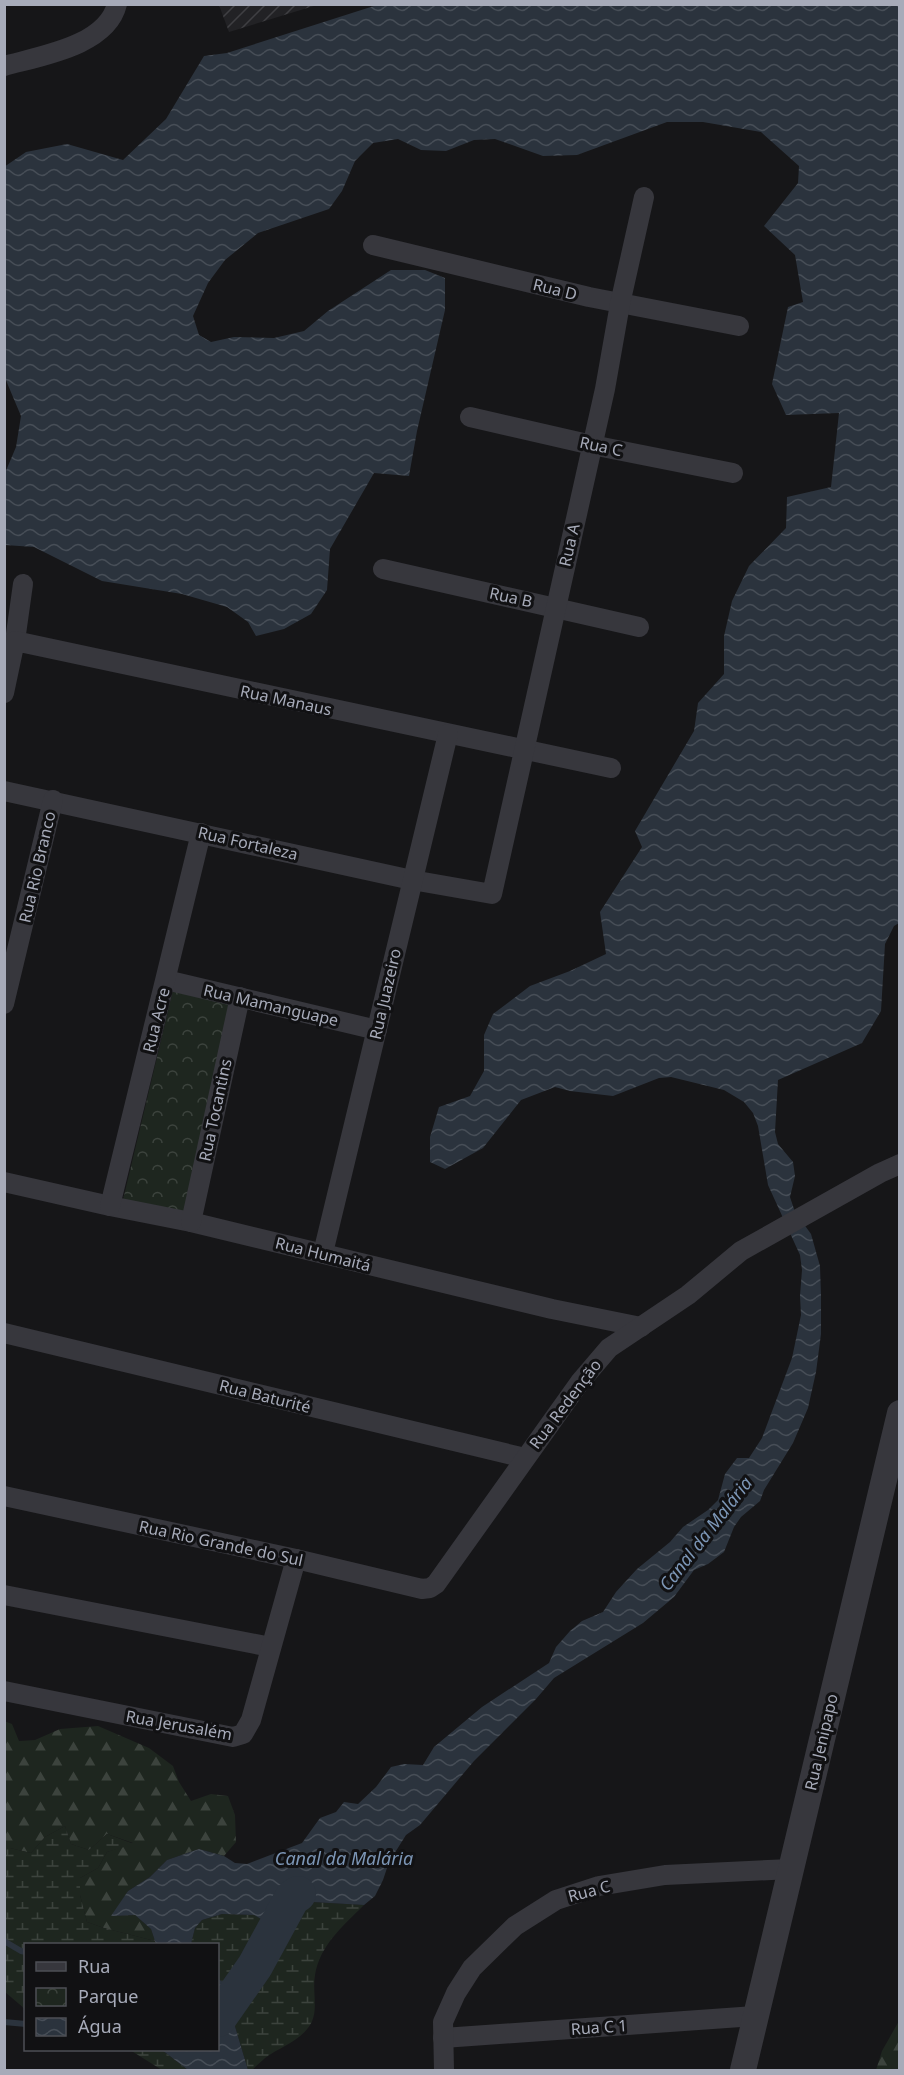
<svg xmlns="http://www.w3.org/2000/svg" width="904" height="2075" viewBox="0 0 904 2075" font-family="'Noto Sans',sans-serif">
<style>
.industrial{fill:url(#industrial-furrows)}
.forest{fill:url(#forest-firs)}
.wetland{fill:url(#wetland-marsh)}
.park{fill:url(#park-crowns)}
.water{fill:url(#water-waves)}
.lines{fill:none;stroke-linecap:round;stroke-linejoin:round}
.stream{stroke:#2b333d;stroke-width:6}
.river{stroke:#2b333d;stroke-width:36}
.minor{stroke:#37373d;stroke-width:20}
.tertiary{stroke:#37373d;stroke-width:26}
.labels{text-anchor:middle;stroke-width:6;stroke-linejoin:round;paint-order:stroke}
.street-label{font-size:16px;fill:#a7abb9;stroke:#111113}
.water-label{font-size:18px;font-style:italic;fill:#7c96b6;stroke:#111113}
</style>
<defs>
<pattern id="industrial-furrows" width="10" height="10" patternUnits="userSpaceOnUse" patternTransform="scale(1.5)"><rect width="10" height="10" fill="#222225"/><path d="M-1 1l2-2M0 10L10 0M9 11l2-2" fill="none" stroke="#3f3f43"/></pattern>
<pattern id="forest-firs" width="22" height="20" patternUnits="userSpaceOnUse" patternTransform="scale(1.5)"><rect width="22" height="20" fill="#1e261f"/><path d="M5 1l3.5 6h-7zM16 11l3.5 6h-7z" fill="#3c433d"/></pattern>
<pattern id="wetland-marsh" width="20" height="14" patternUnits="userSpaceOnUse" patternTransform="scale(1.5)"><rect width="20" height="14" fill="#1e261f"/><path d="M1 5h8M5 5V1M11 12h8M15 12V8" fill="none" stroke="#3c433d"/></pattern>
<pattern id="park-crowns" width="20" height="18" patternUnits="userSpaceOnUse" patternTransform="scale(1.5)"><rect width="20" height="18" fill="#1e261f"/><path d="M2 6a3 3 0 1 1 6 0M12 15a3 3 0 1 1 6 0" fill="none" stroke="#3c433d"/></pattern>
<pattern id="water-waves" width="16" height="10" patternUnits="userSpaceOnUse" patternTransform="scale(1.5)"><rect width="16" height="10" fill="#2b333d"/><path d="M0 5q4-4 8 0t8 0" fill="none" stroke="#474e57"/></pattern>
</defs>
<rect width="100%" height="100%" fill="#161618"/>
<path class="industrial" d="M219 5V4L317 5 229 32Z"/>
<g class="forest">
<path d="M4 1721 12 1724 19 1741 35 1740 60 1729 98 1726 149 1748 173 1766 179 1782 191 1801 211 1794 228 1796 235 1815 236 1842 224 1856 199 1849 167 1860 150 1877 128 1891 112 1916 135 1915 151 1929 155 1941 104 1928 87 1922 80 1895V1878L98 1868 107 1852 133 1843 107 1834 89 1850 71 1844 65 1826 45 1837 31 1853 10 1848H5Z"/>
<path d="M899 2021V2070H876L882 2051Z"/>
</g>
<g class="wetland">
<path d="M65 1826 71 1844 89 1850 107 1834 134 1844 107 1852 98 1868 80 1878V1895L87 1922 104 1928 155 1941 156 1944H26L25 2009 5 1992V1848H10L31 1853 45 1837Z"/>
<path d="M312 1902 364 1905C343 1926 320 1945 315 1975 312 1992 319 2011 310 2025 300 2041 280 2047 265 2058 261 2062 256 2066 252 2070H248L234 2023 237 2009 223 1982 218 1979V1944H191L195 1928 202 1920 222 1914 254 1915 268 1923 276 1944 292 1932 302 1909Z"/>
<path d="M130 2050H162L188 2070H162Z"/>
</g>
<path class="park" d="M173 990 236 1003 189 1216 123 1200Z"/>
<g class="water">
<path d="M377 5H899V923L894 926 885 944 881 1011 862 1043 778 1080 775 1132 778 1144 793 1162 795 1176 790 1197 795 1212 811 1234 820 1266 821 1295V1334L816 1372 808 1408 793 1443 764 1490 760 1501 741 1517 734 1527 724 1552 708 1564 694 1570 674 1597 643 1623 554 1678 536 1699 474 1761 420 1825 406 1835 389 1862 383 1880 375 1896 364 1905 312 1902 302 1909 292 1932 276 1945 268 1923 254 1915 222 1914 202 1920 195 1928 191 1944H156L151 1929 135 1915 111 1916 128 1891 150 1877 167 1860 199 1849 224 1856 235 1863 247 1864 302 1843 320 1818 336 1812 344 1802 358 1804 376 1787 391 1767 404 1764 423 1765 434 1747 482 1707 549 1663 556 1647 570 1631 582 1621 603 1612 616 1592 637 1569 670 1542 683 1527 708 1510 718 1500 725 1474 737 1458H749L762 1438 792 1358 801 1315 800 1296 802 1270 800 1255 768 1185 758 1126 753 1113 744 1102 724 1090 671 1077 659 1078 613 1096 570 1091 555 1087 521 1100 483 1148 445 1169 430 1162V1137L439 1107 470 1096 484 1071V1035L493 1014 530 986 570 971 606 954 600 912 642 847 635 831 694 731 698 703 724 674V636L732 601 749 566 786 528 787 497 831 487 839 413 786 415 772 384 788 307 803 302 795 255 764 226 798 183 799 166 761 132 703 122H667L577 155 543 156 495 139 474 140 446 151 421 150 398 139 373 143 355 161 342 191 329 209 258 233 225 260 208 283 193 316 199 335 211 342 234 337 274 338 304 331 328 311 391 270H425L445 278V310L417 431 409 476 374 473 330 549 327 590 311 614 284 629 256 636 248 622 227 607 182 594 102 581 34 547 5 545V473L16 447 21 416 5 378 4 167 26 152 67 144 123 160 166 119 204 56 227 53Z"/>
<path d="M218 1979 223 1982 237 2009 234 2023 248 2070H188L162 2050H218Z"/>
</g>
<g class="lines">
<g class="stream">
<path d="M4 1941 21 1951 26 1952"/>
<path d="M4 2022 26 2024"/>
</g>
<path class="river" d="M218 2019 255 1966 292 1898 298 1894"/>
<g class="minor">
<path d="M4 66C40 56 107 46 117 4"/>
<path d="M373 245 589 297 739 326"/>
<path d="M470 417 592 445 733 473"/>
<path d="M383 569 639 627"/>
<path d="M15 641 23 584"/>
<path d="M4 693 15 641 611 768"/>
<path d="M4 791 412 880 492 894 605 389 620 304 644 197"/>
<path d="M166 980 377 1030"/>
<path d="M4 1004 53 800"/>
<path d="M4 1182 110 1206 191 1222 552 1309 641 1327"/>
<path d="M110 1206 201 833"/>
<path d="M191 1222 240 997"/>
<path d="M323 1253 448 734"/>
<path d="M4 1333 525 1458"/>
<path d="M4 1496 296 1559 422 1589 430 1588 436 1584 580 1382 609 1348 688 1295 741 1251 880 1173 900 1164"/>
<path d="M4 1595 271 1647"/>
<path d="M4 1691 233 1737 243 1734 251 1720 296 1559"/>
<path d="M443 2038 755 2016"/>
<path d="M444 2070 443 2022 456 1993 472 1968 515 1926 556 1900 599 1886 665 1875 791 1869"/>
</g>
<path class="tertiary" d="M743 2070 900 1413"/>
</g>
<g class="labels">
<g class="street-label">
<text transform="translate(555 289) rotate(14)" y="6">Rua D</text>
<text transform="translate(601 446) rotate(12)" y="6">Rua C</text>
<text transform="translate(569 545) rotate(-77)" y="6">Rua A</text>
<text transform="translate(511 597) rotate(12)" y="6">Rua B</text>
<text transform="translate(286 700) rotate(12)" y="6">Rua Manaus</text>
<text transform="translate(248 843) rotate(13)" y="6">Rua Fortaleza</text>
<text transform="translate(37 867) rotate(-77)" y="6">Rua Rio Branco</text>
<text transform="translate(385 994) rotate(-77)" y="6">Rua Juazeiro</text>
<text transform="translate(271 1005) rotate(13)" y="6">Rua Mamanguape</text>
<text transform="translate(156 1020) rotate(-76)" y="6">Rua Acre</text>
<text transform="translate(215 1110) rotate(-78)" y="6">Rua Tocantins</text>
<text transform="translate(323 1254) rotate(14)" y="6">Rua Humaitá</text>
<text transform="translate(265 1396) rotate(14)" y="6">Rua Baturité</text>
<text transform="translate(565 1404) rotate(-53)" y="6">Rua Redenção</text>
<text transform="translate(221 1543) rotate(12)" y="6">Rua Rio Grande do Sul</text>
<text transform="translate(179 1725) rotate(10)" y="6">Rua Jerusalém</text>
<text transform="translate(821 1742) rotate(-77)" y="6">Rua Jenipapo</text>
<text transform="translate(589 1891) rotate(-15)" y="6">Rua C</text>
<text transform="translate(599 2027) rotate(-4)" y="6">Rua C 1</text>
</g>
<g class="water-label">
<text transform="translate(706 1534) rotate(-52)" y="6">Canal da Malária</text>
<text x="344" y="1865">Canal da Malária</text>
</g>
</g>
<rect width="904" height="2075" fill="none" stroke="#a7abb9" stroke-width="12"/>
<rect x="24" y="1943" width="195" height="108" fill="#111113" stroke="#4d4f55" stroke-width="1.5"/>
<rect x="36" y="1962" width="30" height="9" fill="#37373d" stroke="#4d4f55" stroke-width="1.5"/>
<text x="78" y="1973" font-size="18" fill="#a7abb9">Rua</text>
<rect x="36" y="1988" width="30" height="18" fill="url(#park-crowns)" stroke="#4d4f55" stroke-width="1.5"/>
<text x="78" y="2003" font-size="18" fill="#a7abb9">Parque</text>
<rect x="36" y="2018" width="30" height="18" fill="url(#water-waves)" stroke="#4d4f55" stroke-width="1.5"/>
<text x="78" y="2033" font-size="18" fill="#a7abb9">Água</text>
</svg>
